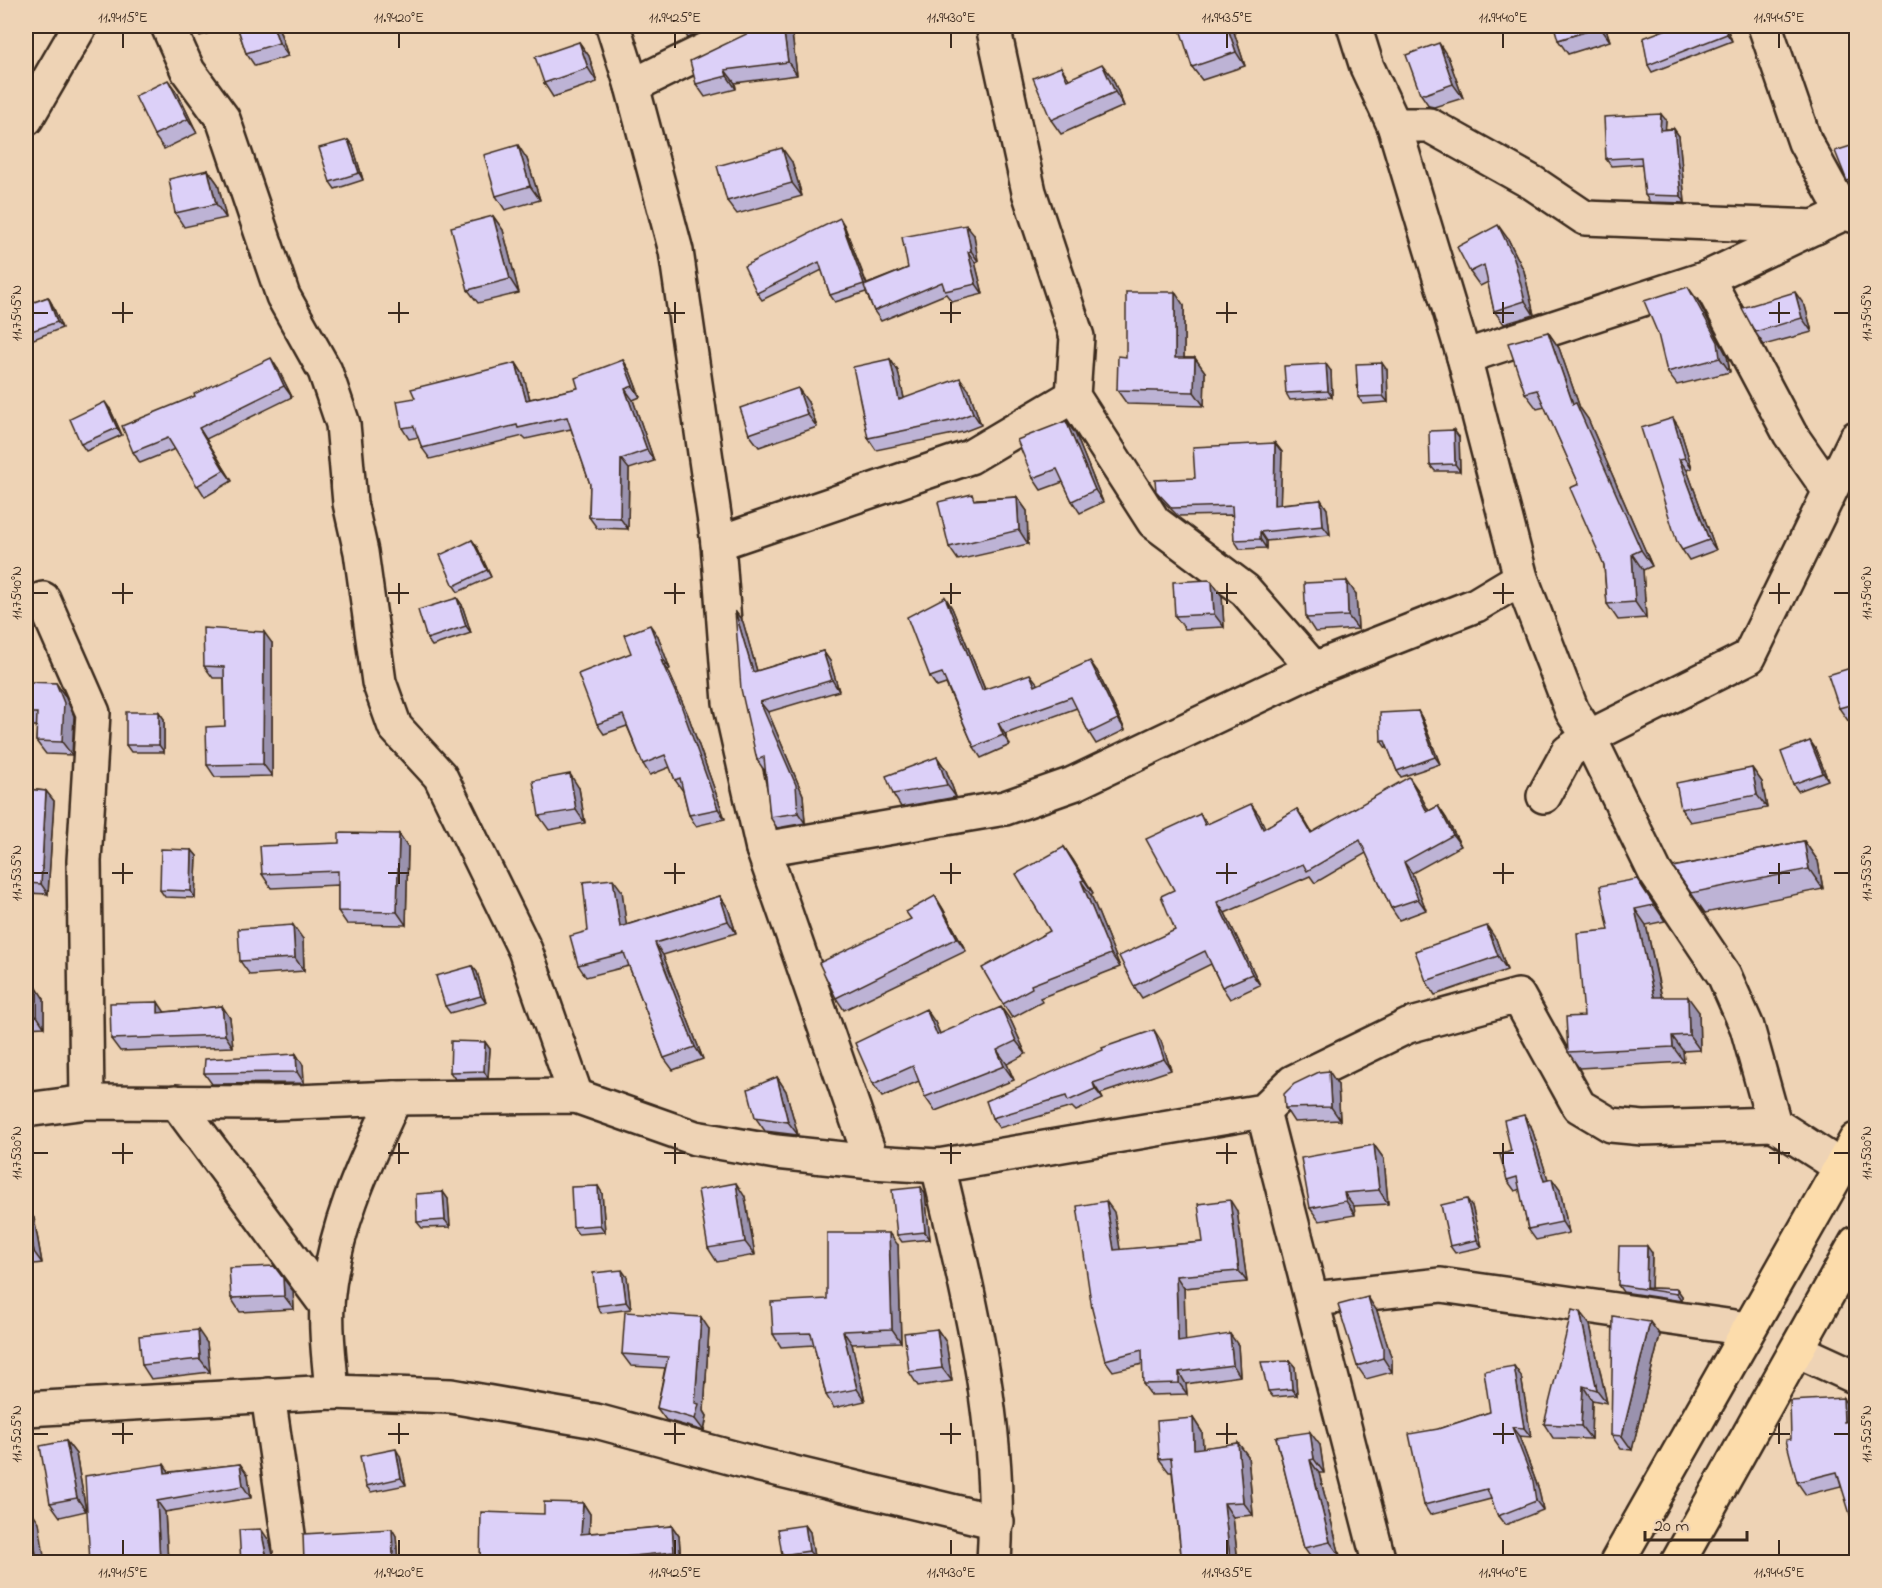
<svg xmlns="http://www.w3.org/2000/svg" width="1882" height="1588" viewBox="0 0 1882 1588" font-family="'Indie Flower',sans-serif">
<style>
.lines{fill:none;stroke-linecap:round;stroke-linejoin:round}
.minor-casing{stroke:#3b2a1e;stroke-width:38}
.major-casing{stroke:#3b2a1e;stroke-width:38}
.minor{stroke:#eed3b5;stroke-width:33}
.major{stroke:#fcdcab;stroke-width:33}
.wall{fill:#bdb3d5;stroke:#3b2a1e;stroke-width:1.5}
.shaded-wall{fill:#9a92ae;stroke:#3b2a1e;stroke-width:1.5}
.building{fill:#dcd0f8;stroke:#3b2a1e;stroke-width:1.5}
.ticks{fill:none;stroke:#3b2a1e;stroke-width:2}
.neatline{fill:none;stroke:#3b2a1e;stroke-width:2}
.ticks-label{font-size:15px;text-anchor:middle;fill:#3b2a1e}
</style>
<rect width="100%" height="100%" fill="#eed3b5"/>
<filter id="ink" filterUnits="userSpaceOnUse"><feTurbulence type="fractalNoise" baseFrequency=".0167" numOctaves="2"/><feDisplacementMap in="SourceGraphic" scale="12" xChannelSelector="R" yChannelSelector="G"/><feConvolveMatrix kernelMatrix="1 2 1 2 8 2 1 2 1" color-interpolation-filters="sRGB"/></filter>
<g filter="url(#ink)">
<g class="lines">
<g class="minor-casing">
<g id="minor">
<path d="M168 26 188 71 223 119 283 296 325 371 343 424 350 503 361 552 379 682 395 727 440 776 525 950 576 1096"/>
<path d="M613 26 632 86 676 251 718 543 730 702 763 849 872 1162"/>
<path d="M993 26 1029 192 1077 337 1073 396 1154 522 1245 590 1314 669"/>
<path d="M1354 26 1367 67 1394 125 1464 357 1521 578 1572 711 1589 737 1655 872 1724 975 1747 1027 1774 1124 1841 1167"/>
<path d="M1765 26 1805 142 1844 213"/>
<path d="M632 86 755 26"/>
<path d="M26 119 80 26"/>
<path d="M1394 125H1429L1533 183 1585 218 1816 227"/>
<path d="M1707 278 1790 434 1829 490"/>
<path d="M1464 357 1707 278 1844 213 1856 216"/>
<path d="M718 543 970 457 1073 396"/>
<path d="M43 599 93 713 84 861 87 1102"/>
<path d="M1544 796 1568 752 1589 737 1749 657 1856 438"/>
<path d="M763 849 1005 808 1073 784 1314 669 1476 605 1521 578"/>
<path d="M176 1102 327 1306"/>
<path d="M26 1110 87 1102 271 1103 395 1098 576 1096 695 1138 776 1152 872 1162 938 1166 1263 1111 1293 1082 1408 1026 1518 996 1579 1106 1611 1125 1643 1128 1774 1124"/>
<path d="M1263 1111 1379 1562"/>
<path d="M938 1166C969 1296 1003 1427 994 1562"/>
<path d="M1313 1299 1441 1285 1748 1329"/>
<path d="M1797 1350 1856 1377"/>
<path d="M332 1392C330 1364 325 1334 327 1305 332 1231 364 1164 395 1098"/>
<path d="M268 1395 292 1562"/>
<path d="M26 1409 332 1392 451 1396 596 1421 748 1462 997 1522"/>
</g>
</g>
<g class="major-casing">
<g id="major">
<path d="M1617 1562 1856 1140"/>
<path d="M1678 1562 1856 1243"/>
</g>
</g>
<use href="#minor" class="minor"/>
<use href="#major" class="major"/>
</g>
<g class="wall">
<path d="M193 26H234L200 36Z"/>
<path d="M237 26H278L288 56 255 66 246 53Z"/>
<path d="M680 26H713L688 38Z"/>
<path d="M759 26H791L797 75 735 83 736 89 705 97 696 84Z"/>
<path d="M1605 26 1610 41 1568 54 1558 40Z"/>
<path d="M1675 26H1726L1732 41 1652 72 1648 65Z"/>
<path d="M1233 29 1245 66 1202 80 1192 67Z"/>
<path d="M579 42 589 56 597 82 553 97 544 83Z"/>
<path d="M1448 57 1463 98 1434 107 1429 106 1420 93Z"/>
<path d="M1061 67 1069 79 1112 77 1124 106 1061 134 1051 120Z"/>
<path d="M178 94 197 133 164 149 154 135Z"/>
<path d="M1666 120 1665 129H1674L1679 136 1685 203 1650 202 1645 195 1642 164 1611 166 1606 159Z"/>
<path d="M348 140 353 146 363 180 335 189 330 182Z"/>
<path d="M1857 144V186L1851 188 1847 181Z"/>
<path d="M527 159 540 200 505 210 496 196Z"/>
<path d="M792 162 802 196 737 214 727 201Z"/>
<path d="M208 170 218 184 226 218 184 227 175 213Z"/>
<path d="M493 216 503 230 519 293 478 303 468 290Z"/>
<path d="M844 225 867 284 908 268 974 235 978 261 975 262 983 294 952 302 946 294 881 321 874 311 866 292 835 302 830 295 822 270 762 300 757 293Z"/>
<path d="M1508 239 1524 271 1534 315 1504 324 1494 311 1488 282 1480 286 1470 272Z"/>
<path d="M48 297 52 304 62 328 26 342V305Z"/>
<path d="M1698 301 1727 356 1730 372 1677 385 1667 372Z"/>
<path d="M1184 306V358H1195L1205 372 1204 406 1127 404 1117 390 1126 357Z"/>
<path d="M1805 306 1812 332 1764 345 1755 332Z"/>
<path d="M1548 332 1559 348 1580 408 1588 419 1652 566 1643 570 1646 618 1618 620 1607 604 1604 565 1579 484 1545 407 1537 409 1525 393Z"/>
<path d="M890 359 898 371 904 398 969 390 981 425 963 432 876 450 868 438Z"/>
<path d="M623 360 630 371 640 397 633 400 654 461 629 469 628 529 597 528 589 517 590 484 571 429 526 439 523 436 430 459 422 448 418 437 409 439 402 428 415 398 516 363 523 374 530 399 578 388Z"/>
<path d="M278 369 292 397 206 439 232 481 205 497 175 449 140 463 133 452Z"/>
<path d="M1387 370 1388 402 1363 404 1358 397Z"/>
<path d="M1331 371 1332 397 1290 400 1286 393Z"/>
<path d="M808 402 817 427 759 447 749 434Z"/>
<path d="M110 409 122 435 86 451 81 444Z"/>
<path d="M1680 429 1692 468 1687 470 1716 550 1689 560 1677 542Z"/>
<path d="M1075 433 1103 502 1080 513 1072 501 1063 482 1041 490 1033 478Z"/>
<path d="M1459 437 1460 471H1435L1430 465Z"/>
<path d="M1275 443 1282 452 1280 504 1321 500 1327 509 1330 535 1266 541V548L1240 549 1234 540 1233 515 1178 516 1162 500 1156 491 1195 478Z"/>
<path d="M1017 497 1027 511 1028 544 958 560 949 547 976 499Z"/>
<path d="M472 540 477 547 491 577 458 592 454 586Z"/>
<path d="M1356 594 1358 629 1315 632 1306 618Z"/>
<path d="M1222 596 1224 627 1185 629 1175 616Z"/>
<path d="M945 597 952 608 985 689 1038 685 1097 671 1125 730 1096 744 1089 733 1077 708 1005 734 1010 745 981 758 974 747 946 684 937 687 930 677Z"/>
<path d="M457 598 462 605 471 633 432 646 427 639Z"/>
<path d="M735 611 743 622 757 671 823 651 830 661 839 691 768 712 803 795 805 823 777 828 770 817 766 769 764 770 757 760Z"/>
<path d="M658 636 670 669 668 670 688 715 725 819 696 826 689 815 683 791 675 780 670 767 650 775 643 764 627 726 604 734 597 724 631 653Z"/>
<path d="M272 643V776L215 777 207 765 225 726 224 678H213L204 666Z"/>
<path d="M1857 666V719L1849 722 1839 708Z"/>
<path d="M26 682 56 683 65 696 74 716 72 755 46 754 36 741 37 726H26Z"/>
<path d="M1418 711 1422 718 1440 764 1401 777 1397 771 1388 748H1386L1381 741Z"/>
<path d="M159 712 164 719V752H131L126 745Z"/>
<path d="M1810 741 1815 748 1828 780 1798 791 1793 784Z"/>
<path d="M937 757 946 770 956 797 901 807 893 794Z"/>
<path d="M1752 768 1762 782 1767 808 1690 822 1681 809Z"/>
<path d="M579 788 585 823 549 830 539 816Z"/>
<path d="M26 789 46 791 54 801 48 894 26 893Z"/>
<path d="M1417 789 1429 811 1438 806 1446 818 1461 846 1412 873 1426 910 1399 920 1391 908 1366 853 1315 883 1310 876 1225 913 1260 985 1230 999 1222 987 1211 964 1142 998 1134 986 1175 930 1174 890 1200 814 1207 824 1259 815 1265 828 1297 809 1312 833Z"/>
<path d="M399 834 408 847 406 925 347 924 338 911V885L271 888 262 874 339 843Z"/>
<path d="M1804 841 1818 861 1823 889 1705 913 1673 867Z"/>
<path d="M1064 847 1073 860 1093 893 1091 895 1120 967 1040 998 1042 1002 1012 1018 1003 1004 1050 931Z"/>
<path d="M192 850 197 856 195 898 165 897 160 890Z"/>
<path d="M1637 879 1665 921 1646 925 1662 997 1699 1012 1700 1050 1683 1051 1684 1062 1579 1068 1568 1052 1584 1016 1609 930Z"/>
<path d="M622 891 626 925 720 896 728 908 736 933 663 955 703 1059 673 1070 664 1058 629 966 586 977 578 965 588 931Z"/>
<path d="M935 896 943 909 966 951 844 1010 836 998 911 919Z"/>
<path d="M303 939 304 971 250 975 240 961Z"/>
<path d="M1496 939 1507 970 1435 995 1426 981Z"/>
<path d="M472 966 477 972 486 1003 450 1013 445 1006Z"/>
<path d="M26 989 44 999V1027L26 1028Z"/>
<path d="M222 1006 230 1018 233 1047 120 1051 111 1039 165 1012Z"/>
<path d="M1011 1021 1026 1054 1007 1064 1014 1080 935 1111 925 1097 919 1081 882 1097 873 1084 935 1022 940 1034Z"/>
<path d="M1161 1041 1171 1070 1100 1094 1103 1099 1076 1111 1072 1107 999 1128 992 1118Z"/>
<path d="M485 1042 490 1049 488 1078 455 1079 450 1072Z"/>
<path d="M296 1054 303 1065 304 1083 212 1084 204 1073Z"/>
<path d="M777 1077 786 1091 798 1135 765 1131 755 1117Z"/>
<path d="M1338 1085 1340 1120 1294 1122 1285 1108Z"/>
<path d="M1531 1126 1548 1180 1552 1179 1560 1190 1569 1233 1536 1240 1528 1229 1520 1189 1515 1191 1507 1180 1511 1151Z"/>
<path d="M1374 1145 1384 1159 1388 1204 1354 1206 1355 1215 1319 1221 1310 1208Z"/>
<path d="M598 1186 602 1193 605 1232 578 1234 573 1227Z"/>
<path d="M921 1187 925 1194 930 1239 902 1242 897 1235Z"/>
<path d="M443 1192 448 1199 450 1227 422 1228 417 1222Z"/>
<path d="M745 1197 755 1255 717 1262 708 1248Z"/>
<path d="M1472 1206 1482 1247 1455 1253 1450 1246Z"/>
<path d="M26 1207 34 1218 42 1263 26 1265Z"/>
<path d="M1237 1211 1247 1282 1184 1288 1185 1341 1238 1345 1240 1376 1186 1384 1187 1394 1151 1395 1143 1384V1364L1113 1371 1105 1360 1114 1212 1120 1250 1203 1242Z"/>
<path d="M898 1245 901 1342 852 1344 865 1401 834 1408 826 1395 814 1345 781 1347 773 1334 827 1299Z"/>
<path d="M1652 1253 1651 1288 1677 1289 1682 1296V1301L1623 1292 1618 1285Z"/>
<path d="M627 1277 631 1309 601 1313 597 1306Z"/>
<path d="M293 1291 294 1309 240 1312 231 1298Z"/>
<path d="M1377 1311 1392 1360V1372L1366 1379 1357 1366Z"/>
<path d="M1590 1325 1607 1403 1592 1400 1591 1439 1553 1438 1544 1424Z"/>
<path d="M709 1329 704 1411 707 1416 704 1431 666 1420 657 1408 665 1368 631 1366 622 1354Z"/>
<path d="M937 1329 946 1342 952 1381 918 1386 909 1372Z"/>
<path d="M1660 1335 1632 1450 1621 1449 1611 1435Z"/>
<path d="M207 1343 210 1372 151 1379 142 1365Z"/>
<path d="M1290 1361 1295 1367 1297 1395 1273 1397 1268 1391Z"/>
<path d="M1514 1366 1521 1376 1531 1437 1519 1436 1539 1490 1543 1510 1505 1525 1498 1516 1491 1499 1430 1515 1424 1505 1438 1429 1490 1412Z"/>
<path d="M1851 1411 1841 1486 1806 1495 1797 1482 1791 1439Z"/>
<path d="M1193 1418 1202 1432 1203 1448 1238 1443 1248 1456 1253 1515 1233 1517 1238 1563H1182L1172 1472H1169L1159 1459Z"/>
<path d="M1276 1437 1320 1445 1324 1473H1319L1340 1556 1314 1562 1304 1548Z"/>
<path d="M66 1441 76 1454 86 1511 60 1517 50 1503Z"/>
<path d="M400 1456 406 1485 371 1492 366 1486Z"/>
<path d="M240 1464 248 1475 251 1498 165 1512 168 1563H90L170 1472Z"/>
<path d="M583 1503 590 1514 589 1533 672 1526 679 1536 681 1562 480 1563 544 1514Z"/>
<path d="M805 1525 810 1532 814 1557 786 1562 782 1555Z"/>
<path d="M392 1529 396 1536 398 1563H304Z"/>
</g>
<g class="shaded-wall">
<path d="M273 26H278L288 56 279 43Z"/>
<path d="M783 26H791L797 75 788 62Z"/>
<path d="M1227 26H1230L1233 29 1245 66 1236 52Z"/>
<path d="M1599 26H1605L1610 41 1600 27Z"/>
<path d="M1724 26H1726L1732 41 1727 34Z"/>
<path d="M579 42 589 56 597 82 588 68Z"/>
<path d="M1439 43 1448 57 1463 98 1453 84Z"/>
<path d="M1102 64 1112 77 1124 106 1115 92Z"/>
<path d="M725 70 735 83 736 89 727 76Z"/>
<path d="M168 80 178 94 197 133 188 119Z"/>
<path d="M1661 114 1666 120 1665 137 1660 130Z"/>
<path d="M1674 129 1679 136 1685 203 1681 196Z"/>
<path d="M348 140 353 146 363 180 359 173Z"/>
<path d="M518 145 527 159 540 200 530 186Z"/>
<path d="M782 148 792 162 802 196 792 183Z"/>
<path d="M208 170 218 184 226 218 216 204Z"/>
<path d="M493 216 503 230 519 293 510 279Z"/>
<path d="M840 218 844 225 869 291 864 284Z"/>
<path d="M966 225 974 235 978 261 971 251Z"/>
<path d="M1498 225 1508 239 1524 271 1534 315 1525 301Z"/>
<path d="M968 252 975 262 983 294 976 284Z"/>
<path d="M1688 287 1698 301 1727 356 1730 372 1720 358Z"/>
<path d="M1175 292 1184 306V371L1175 358Z"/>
<path d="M1795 292 1805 306 1812 332 1802 318Z"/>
<path d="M48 297 52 304 62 328 57 322Z"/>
<path d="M1548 332 1559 348 1580 408 1588 419 1652 566 1641 550 1573 404Z"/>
<path d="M271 358 278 369 292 397 284 386Z"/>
<path d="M1195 358 1205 372 1204 406 1194 392Z"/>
<path d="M890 359 898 371 907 412 899 400Z"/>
<path d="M623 360 630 371 640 397 633 386Z"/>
<path d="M516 363 523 374 533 411 526 400Z"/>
<path d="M1382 363 1387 370 1388 402 1383 396Z"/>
<path d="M1326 364 1331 371 1332 397 1328 391Z"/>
<path d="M960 378 969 390 981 425 973 413Z"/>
<path d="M798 388 808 402 817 427 807 414Z"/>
<path d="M625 389 633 400 654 461 647 450Z"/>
<path d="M105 402 110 409 122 435 117 428Z"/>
<path d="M1673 418 1680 429 1692 468 1685 458Z"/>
<path d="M1066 421 1075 433 1103 502 1095 490Z"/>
<path d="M199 428 206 439 232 481 224 470Z"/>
<path d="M1454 430 1459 437 1460 471 1455 464Z"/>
<path d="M1275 443 1282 452 1280 513 1274 505Z"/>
<path d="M621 459 629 469 628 529 620 518Z"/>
<path d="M1679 459 1687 470 1716 550 1709 540Z"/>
<path d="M1017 497 1027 511 1028 544 1019 530Z"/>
<path d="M1321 500 1327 509 1330 535 1323 526Z"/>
<path d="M1260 532 1266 541V548L1260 539Z"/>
<path d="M472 540 477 547 491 577 487 570Z"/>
<path d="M1632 554 1643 570 1646 618 1635 602Z"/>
<path d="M1347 581 1356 594 1358 629 1348 616Z"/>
<path d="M1212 582 1222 596 1224 627 1214 614Z"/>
<path d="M945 597 952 608 989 700 982 690Z"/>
<path d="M457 598 462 605 471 633 466 626Z"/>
<path d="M735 611 743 622 760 682 753 672Z"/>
<path d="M650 625 658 636 670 669 663 659Z"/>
<path d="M264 632 272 643V776L263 764Z"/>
<path d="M823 651 830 661 839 691 832 680Z"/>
<path d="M661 660 668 670 688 715 725 819 718 809Z"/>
<path d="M1090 661 1097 671 1125 730 1118 719Z"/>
<path d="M1030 674 1038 684 1042 697 1035 686Z"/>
<path d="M56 683 65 696 74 716 72 755 62 742Z"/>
<path d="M760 702 768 712 803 795 805 823 798 813Z"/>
<path d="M1418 711 1422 718 1440 764 1435 757Z"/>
<path d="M159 712 164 719V752L159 745Z"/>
<path d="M998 723 1005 734 1010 745 1003 735Z"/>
<path d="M1810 741 1815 748 1828 780 1823 773Z"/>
<path d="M937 757 946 770 956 797 947 785Z"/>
<path d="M1752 768 1762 782 1767 808 1757 795Z"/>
<path d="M570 774 579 788 585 823 576 810Z"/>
<path d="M1409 777 1417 789 1435 823 1427 812Z"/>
<path d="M46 791 54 801 48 894 41 884Z"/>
<path d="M1251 804 1259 815 1271 841 1263 829Z"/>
<path d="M1438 806 1446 818 1461 846 1453 835Z"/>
<path d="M1297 809 1305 821 1319 845 1311 833Z"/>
<path d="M399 834 408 847 406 925 397 912Z"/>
<path d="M1804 841 1818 861 1823 889 1809 869Z"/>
<path d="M1064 847 1073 860 1093 893 1084 880Z"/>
<path d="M192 850 197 856 195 898 191 891Z"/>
<path d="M1404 862 1412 873 1426 910 1418 899Z"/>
<path d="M613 879 622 891 628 938 620 927Z"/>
<path d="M1081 881 1091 895 1120 967 1111 954Z"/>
<path d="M720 896 728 908 736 933 728 921Z"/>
<path d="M935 896 943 909 966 951 957 938Z"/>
<path d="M1217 902 1225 913 1260 985 1252 974Z"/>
<path d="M1635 909 1646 925 1665 1013 1654 997Z"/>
<path d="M293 925 303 939 304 971 295 958Z"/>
<path d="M1487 926 1496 939 1507 970 1498 956Z"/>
<path d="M655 943 663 955 703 1059 695 1047Z"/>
<path d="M472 966 477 972 486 1003 481 996Z"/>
<path d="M37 988 44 999V1027L37 1016Z"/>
<path d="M1688 997 1699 1012 1700 1050 1689 1035Z"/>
<path d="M158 1002 166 1014 158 1013Z"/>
<path d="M222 1006 230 1018 233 1047 225 1035Z"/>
<path d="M1001 1007 1011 1021 1026 1054 1016 1041Z"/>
<path d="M926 1009 935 1022 946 1049 937 1035Z"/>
<path d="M1154 1030 1161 1041 1171 1070 1164 1059Z"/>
<path d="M1672 1036 1683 1051 1684 1062 1673 1047Z"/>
<path d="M485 1042 490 1049 488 1078 484 1071Z"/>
<path d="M997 1050 1007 1064 1014 1080 1004 1066Z"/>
<path d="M296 1054 303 1065 304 1083 297 1072Z"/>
<path d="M1329 1071 1338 1085 1340 1120 1331 1107Z"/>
<path d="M777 1077 786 1091 798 1135 788 1122Z"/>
<path d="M1093 1083 1100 1094 1103 1099 1095 1089Z"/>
<path d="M1524 1115 1531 1126 1552 1192 1544 1181Z"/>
<path d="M1374 1145 1384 1159 1388 1204 1379 1190Z"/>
<path d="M1552 1179 1560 1190 1569 1233 1562 1222Z"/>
<path d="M736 1183 745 1197 755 1255 745 1242Z"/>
<path d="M598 1186 602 1193 605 1232 600 1225Z"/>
<path d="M921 1187 925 1194 930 1239 925 1232Z"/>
<path d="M443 1192 448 1199 450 1227 445 1220Z"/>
<path d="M1344 1193 1354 1206 1355 1215 1346 1201Z"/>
<path d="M1467 1199 1472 1206 1482 1247 1477 1240Z"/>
<path d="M1230 1200 1237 1211 1247 1282 1239 1271Z"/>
<path d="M1106 1201 1114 1212 1122 1261 1114 1250Z"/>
<path d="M26 1207 34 1218 42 1263 34 1252Z"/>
<path d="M889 1233 898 1245 901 1342 892 1329Z"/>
<path d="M1647 1246 1652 1253 1651 1290 1646 1288Z"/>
<path d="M622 1270 627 1277 631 1309 626 1302Z"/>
<path d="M1176 1276 1184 1288 1186 1353 1178 1342Z"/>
<path d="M283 1278 293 1291 294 1309 284 1296Z"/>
<path d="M1677 1289 1682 1296V1301L1677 1294Z"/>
<path d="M1368 1297 1377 1311 1392 1360V1372L1383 1358Z"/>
<path d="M1580 1312 1590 1325 1607 1403 1597 1390Z"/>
<path d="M701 1317 709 1329 704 1411 707 1416 704 1431 695 1419V1403Z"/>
<path d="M1650 1322 1660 1335 1632 1450 1622 1436Z"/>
<path d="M937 1329 946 1342 952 1381 942 1368Z"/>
<path d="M198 1330 207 1343 210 1372 200 1359Z"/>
<path d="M843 1331 852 1344 865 1401 857 1389Z"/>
<path d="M1230 1334 1238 1345 1240 1376 1233 1365Z"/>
<path d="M1290 1361 1295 1367 1297 1395 1292 1389Z"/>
<path d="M1514 1366 1521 1376 1531 1437 1524 1428Z"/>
<path d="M1179 1372 1186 1384 1187 1394 1179 1383Z"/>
<path d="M1583 1386 1592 1400 1591 1439 1581 1426Z"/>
<path d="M1843 1398 1851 1411 1853 1434 1844 1422Z"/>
<path d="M1193 1418 1202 1432 1204 1463 1194 1449Z"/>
<path d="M1512 1427 1519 1436 1539 1490 1543 1510 1536 1501Z"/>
<path d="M1310 1432 1320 1445 1324 1473 1314 1459Z"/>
<path d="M66 1441 76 1454 86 1511 77 1498Z"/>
<path d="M1238 1443 1248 1456 1253 1515 1243 1502Z"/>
<path d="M396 1449 400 1456 406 1485 401 1478Z"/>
<path d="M1310 1460 1319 1473 1340 1556 1330 1542Z"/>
<path d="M164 1464 172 1476 165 1473Z"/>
<path d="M240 1464 248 1475 251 1498 243 1486Z"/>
<path d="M157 1501 165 1512 168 1563H160Z"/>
<path d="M583 1503 590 1514 589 1544 581 1534Z"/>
<path d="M1224 1503 1233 1517 1238 1563H1230V1561Z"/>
<path d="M30 1509 39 1522 45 1563H37Z"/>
<path d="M805 1525 810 1532 814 1557 809 1551Z"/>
<path d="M672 1526 679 1536 681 1562 674 1552Z"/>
<path d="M261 1529 270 1542 275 1563H270L267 1559Z"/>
<path d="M392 1529 396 1536 398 1563H396L393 1559Z"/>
</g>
<g class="building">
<path d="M237 26H273L279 43 246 53Z"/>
<path d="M759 26H783L788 62 725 70 727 76 696 84 690 61 755 30Z"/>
<path d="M1179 26H1227L1236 52 1192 67Z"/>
<path d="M1554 26H1599L1600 27 1558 40Z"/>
<path d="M1675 26H1724L1727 34 1648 65 1643 38Z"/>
<path d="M579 42 588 68 544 83 535 57Z"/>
<path d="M1439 43 1453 84 1425 94 1420 93 1406 55Z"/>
<path d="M1102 64 1115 92 1051 120 1033 78 1061 67 1067 80Z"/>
<path d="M168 80 188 119 154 135 135 96Z"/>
<path d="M1661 114 1660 130 1674 129 1681 196 1645 195 1641 157 1606 159 1604 117Z"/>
<path d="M348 140 359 173 330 182 319 148Z"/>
<path d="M1857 144V178L1847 181 1835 151Z"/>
<path d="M518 145 530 186 496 196 484 155Z"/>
<path d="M782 148 792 183 727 201 717 166Z"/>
<path d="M208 170 216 204 175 213 169 179Z"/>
<path d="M493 216 510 279 468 290 451 227Z"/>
<path d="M840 218 864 284 830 295 819 262 757 293 744 266Z"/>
<path d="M966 225 971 251 968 252 976 284 945 291 942 282 874 311 864 286 908 268 902 237Z"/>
<path d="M1498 225 1514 258 1525 301 1494 311 1484 265 1470 272 1457 247Z"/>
<path d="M1688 287 1718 342 1720 358 1667 372 1658 334 1644 301Z"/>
<path d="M1126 292H1175V358H1195L1194 392 1117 390 1118 356 1126 357Z"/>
<path d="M1795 292 1802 318 1755 332 1742 308Z"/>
<path d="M48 297 57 322 26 333V305Z"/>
<path d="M1548 332 1573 404 1576 403 1641 550 1632 554 1635 602 1607 604 1604 565 1570 488 1579 484 1537 390 1525 393 1508 343Z"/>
<path d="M271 358 284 386 199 428 224 470 197 486 168 438 133 452 122 426 195 396 194 394Z"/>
<path d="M890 359 899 400 960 378 973 413 955 420 868 438 853 367Z"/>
<path d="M623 360 633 386 625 389 647 450 621 459 620 518 589 517 590 484 567 417 518 428 517 425 422 448 414 426 402 428 397 401 415 398 411 389 516 363 526 400 578 388 575 378Z"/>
<path d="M1382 363 1383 396 1358 397 1356 364Z"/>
<path d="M1326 364 1328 391 1286 393 1284 366Z"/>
<path d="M798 388 807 414 749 434 740 408Z"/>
<path d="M105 402 117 428 81 444 70 419Z"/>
<path d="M1673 418 1685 458 1679 459 1709 540 1682 550 1677 542 1641 428Z"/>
<path d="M1066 421 1095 490 1072 501 1057 469 1033 478 1017 440Z"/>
<path d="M1454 430 1455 464 1430 465 1429 431Z"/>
<path d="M1275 443 1274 505 1321 500 1323 526 1260 532V539L1234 540 1232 506 1172 508 1156 491 1155 480 1195 478 1193 447Z"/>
<path d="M972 494 974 500 1017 497 1019 530 949 547 938 502Z"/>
<path d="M472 540 487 570 454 586 440 555Z"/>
<path d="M1209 580 1212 582 1214 614 1175 616 1173 582Z"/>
<path d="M1347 581 1348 616 1306 618 1304 583Z"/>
<path d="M945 597 982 690 1030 674 1035 686 1090 661 1118 719 1089 733 1071 697 998 723 1003 735 974 747 942 673 930 677 907 617Z"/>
<path d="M457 598 466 626 427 639 418 610Z"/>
<path d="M735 611 753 672 823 651 832 680 760 702 796 785 798 813 770 817 764 757 757 760 741 689Z"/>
<path d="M650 625 663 659 661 660 681 705 718 809 689 815 680 778 675 780 665 755 643 764 623 715 597 724 578 674 631 653 624 635Z"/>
<path d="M203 628 264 632 263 764 207 765 206 727 225 726 224 667 204 666Z"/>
<path d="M1857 666V703L1839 708 1828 675Z"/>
<path d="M26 682 56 683 64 703 62 742 36 741 37 713H26Z"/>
<path d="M1418 711 1435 757 1397 771 1385 741H1381L1380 713Z"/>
<rect x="126" y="712" width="33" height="33"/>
<path d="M1810 741 1823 773 1793 784 1781 752Z"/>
<path d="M937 757 947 785 893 794 886 776Z"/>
<path d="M1752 768 1757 795 1681 809 1676 783Z"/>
<path d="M570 774 576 810 539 816 533 781Z"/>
<path d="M1409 777 1427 812 1438 806 1453 835 1404 862 1418 899 1391 908 1360 840 1307 871 1303 864 1217 902 1252 974 1222 987 1205 951 1134 986 1119 956 1175 930 1161 896 1174 890 1146 839 1200 814 1205 825 1251 804 1263 829 1297 809 1311 833Z"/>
<path d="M26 789 46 791 41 884 26 883Z"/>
<path d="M339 833 399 834 397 912 338 911V871L262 874 260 846 339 843Z"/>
<path d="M1804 841 1809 869 1691 893 1673 867Z"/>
<path d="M1064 847 1084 880 1081 881 1111 954 1031 985 1032 988 1003 1004 982 968 1050 931 1016 874Z"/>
<path d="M161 849 192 850 191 891 160 890Z"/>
<path d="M613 879 620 927 720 896 728 921 655 943 695 1047 664 1058 624 953 578 965 570 936 588 931 583 882Z"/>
<path d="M1637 879 1654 905 1635 909 1654 997H1688L1689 1035 1672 1036 1673 1047 1568 1052 1566 1017 1584 1016 1577 933 1609 930 1600 886Z"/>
<path d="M935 896 957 938 836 998 819 963 911 919 906 912Z"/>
<path d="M293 925 295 958 240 961 238 929Z"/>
<path d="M1487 926 1498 956 1426 981 1415 951Z"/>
<path d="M472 966 481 996 445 1006 436 976Z"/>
<path d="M37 988V1016L26 1017V989Z"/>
<path d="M158 1002V1013L222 1006 225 1035 111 1039 110 1003Z"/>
<path d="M1001 1007 1016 1041 997 1050 1004 1066 925 1097 913 1066 873 1084 855 1043 926 1009 937 1035Z"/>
<path d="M1154 1030 1164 1059 1093 1083 1095 1089 1068 1101 1066 1096 992 1118 986 1101 1103 1050 1102 1048Z"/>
<path d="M451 1041 485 1042 484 1071 450 1072Z"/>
<path d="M296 1054 297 1072 204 1073 205 1059Z"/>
<path d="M1329 1071 1331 1107 1285 1108 1284 1094 1294 1084 1319 1072Z"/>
<path d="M777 1077 788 1122 755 1117 748 1089Z"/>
<path d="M1524 1115 1544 1181 1552 1179 1562 1222 1528 1229 1517 1177 1507 1180 1500 1155 1511 1151 1504 1120Z"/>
<path d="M1374 1145 1379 1190 1344 1193 1346 1201 1310 1208 1301 1158Z"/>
<path d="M736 1183 745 1242 708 1248 698 1190Z"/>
<path d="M598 1186 600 1225 573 1227 571 1187Z"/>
<path d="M921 1187 925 1232 897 1235 892 1190Z"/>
<path d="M443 1192 445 1220 417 1222 416 1194Z"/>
<path d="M1467 1199 1477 1240 1450 1246 1441 1205Z"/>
<path d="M1230 1200 1239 1271 1176 1276 1178 1342 1230 1334 1233 1365 1179 1372V1383L1143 1384 1142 1350 1105 1360 1092 1309 1077 1206 1106 1201 1114 1250 1203 1242 1198 1204Z"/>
<path d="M26 1207 34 1252 26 1253Z"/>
<path d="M827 1233H889L892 1329 843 1331 857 1389 826 1395 811 1333 773 1334 771 1302 827 1299Z"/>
<path d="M1619 1246H1647L1646 1288 1677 1289V1294L1618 1285Z"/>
<path d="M274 1266 283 1278 284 1296 231 1298 229 1268Z"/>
<path d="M622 1270 626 1302 597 1306 593 1273Z"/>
<path d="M1368 1297 1383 1347V1358L1357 1366 1338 1305Z"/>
<path d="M1572 1310 1580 1312 1597 1390 1583 1386 1581 1426 1544 1424Z"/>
<path d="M625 1312 701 1317 695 1403 699 1404 695 1419 657 1408 668 1357 622 1354Z"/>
<path d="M1613 1316 1650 1322 1622 1436 1611 1435Z"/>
<path d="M937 1329 942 1368 909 1372 904 1333Z"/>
<path d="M198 1330 200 1359 142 1365 139 1336Z"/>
<path d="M1290 1361 1292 1389 1268 1391 1261 1362Z"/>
<path d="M1514 1366 1524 1428 1512 1427 1533 1481 1536 1501 1498 1516 1487 1489 1424 1505 1409 1434 1438 1429 1490 1412 1484 1371Z"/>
<path d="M1843 1398 1844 1422 1857 1419V1537L1837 1472 1797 1482 1786 1440 1791 1439 1790 1401Z"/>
<path d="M1193 1418 1194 1449 1238 1443 1243 1502 1224 1503 1230 1561 1217 1563H1182L1171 1458 1159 1459 1157 1421Z"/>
<path d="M1310 1432 1314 1459 1310 1460 1330 1542 1304 1548 1276 1437Z"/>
<path d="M66 1441 77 1498 50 1503 40 1446Z"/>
<path d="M396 1449 401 1478 366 1486 360 1456Z"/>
<path d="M164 1464 165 1473 240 1464 243 1486 157 1501 160 1563H90L85 1476Z"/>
<path d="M544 1502 583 1503 581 1534 672 1526 674 1552 561 1563H480L481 1512 544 1514Z"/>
<path d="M26 1509H30L37 1563H26Z"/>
<path d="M805 1525 809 1551 782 1555 778 1529Z"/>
<path d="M261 1529 267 1559 272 1563H241L239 1530Z"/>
<path d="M392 1529 393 1559 352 1561V1558L304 1563 303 1534Z"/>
</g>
</g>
<path class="ticks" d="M123 33V48M399 33V48M675 33V48M951 33V48M1227 33V48M1503 33V48M1779 33V48M123 302V323M399 302V323M675 302V323M951 302V323M1227 302V323M1503 302V323M1779 302V323M33 313H48M112 313H133M388 313H409M664 313H685M940 313H961M1216 313H1237M1493 313H1514M1769 313H1790M1834 313H1849M123 583V604M399 583V604M675 583V604M951 583V604M1227 583V604M1503 583V604M1779 583V604M33 593H48M112 593H133M388 593H409M664 593H685M940 593H961M1216 593H1237M1493 593H1514M1769 593H1790M1834 593H1849M123 863V884M399 863V884M675 863V884M951 863V884M1227 863V884M1503 863V884M1779 863V884M33 873H48M112 873H133M388 873H409M664 873H685M940 873H961M1216 873H1237M1493 873H1514M1769 873H1790M1834 873H1849M123 1143V1164M399 1143V1164M675 1143V1164M951 1143V1164M1227 1143V1164M1503 1143V1164M1779 1143V1164M33 1153H48M112 1153H133M388 1153H409M664 1153H685M940 1153H961M1216 1153H1237M1493 1153H1514M1769 1153H1790M1834 1153H1849M123 1423V1444M399 1423V1444M675 1423V1444M951 1423V1444M1227 1423V1444M1503 1423V1444M1779 1423V1444M33 1434H48M112 1434H133M388 1434H409M664 1434H685M940 1434H961M1216 1434H1237M1493 1434H1514M1769 1434H1790M1834 1434H1849M123 1540V1555M399 1540V1555M675 1540V1555M951 1540V1555M1227 1540V1555M1503 1540V1555M1779 1540V1555"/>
<rect width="1882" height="1588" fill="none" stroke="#eed3b5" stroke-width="66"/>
<path d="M1645 1531v9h102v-9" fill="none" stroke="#3b2a1e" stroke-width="3"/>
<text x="1654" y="1531" font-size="18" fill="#3b2a1e" stroke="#eed3b5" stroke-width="4.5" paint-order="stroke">20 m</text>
<rect x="33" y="33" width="1816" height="1522" class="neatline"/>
<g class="ticks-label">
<text x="123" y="22">11.9415°E</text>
<text x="399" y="22">11.9420°E</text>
<text x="675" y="22">11.9425°E</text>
<text x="951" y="22">11.9430°E</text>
<text x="1227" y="22">11.9435°E</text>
<text x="1503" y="22">11.9440°E</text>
<text x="1779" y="22">11.9445°E</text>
<text transform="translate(16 313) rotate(-90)" y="5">11.7545°N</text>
<text transform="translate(1866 313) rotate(-90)" y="5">11.7545°N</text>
<text transform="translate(16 593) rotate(-90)" y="5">11.7540°N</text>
<text transform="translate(1866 593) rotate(-90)" y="5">11.7540°N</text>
<text transform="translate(16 873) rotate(-90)" y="5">11.7535°N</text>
<text transform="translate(1866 873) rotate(-90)" y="5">11.7535°N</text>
<text transform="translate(16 1153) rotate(-90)" y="5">11.7530°N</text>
<text transform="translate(1866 1153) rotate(-90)" y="5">11.7530°N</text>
<text transform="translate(16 1434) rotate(-90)" y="5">11.7525°N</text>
<text transform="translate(1866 1434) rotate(-90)" y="5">11.7525°N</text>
<text x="123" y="1577">11.9415°E</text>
<text x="399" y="1577">11.9420°E</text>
<text x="675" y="1577">11.9425°E</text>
<text x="951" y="1577">11.9430°E</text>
<text x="1227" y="1577">11.9435°E</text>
<text x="1503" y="1577">11.9440°E</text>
<text x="1779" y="1577">11.9445°E</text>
</g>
</svg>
